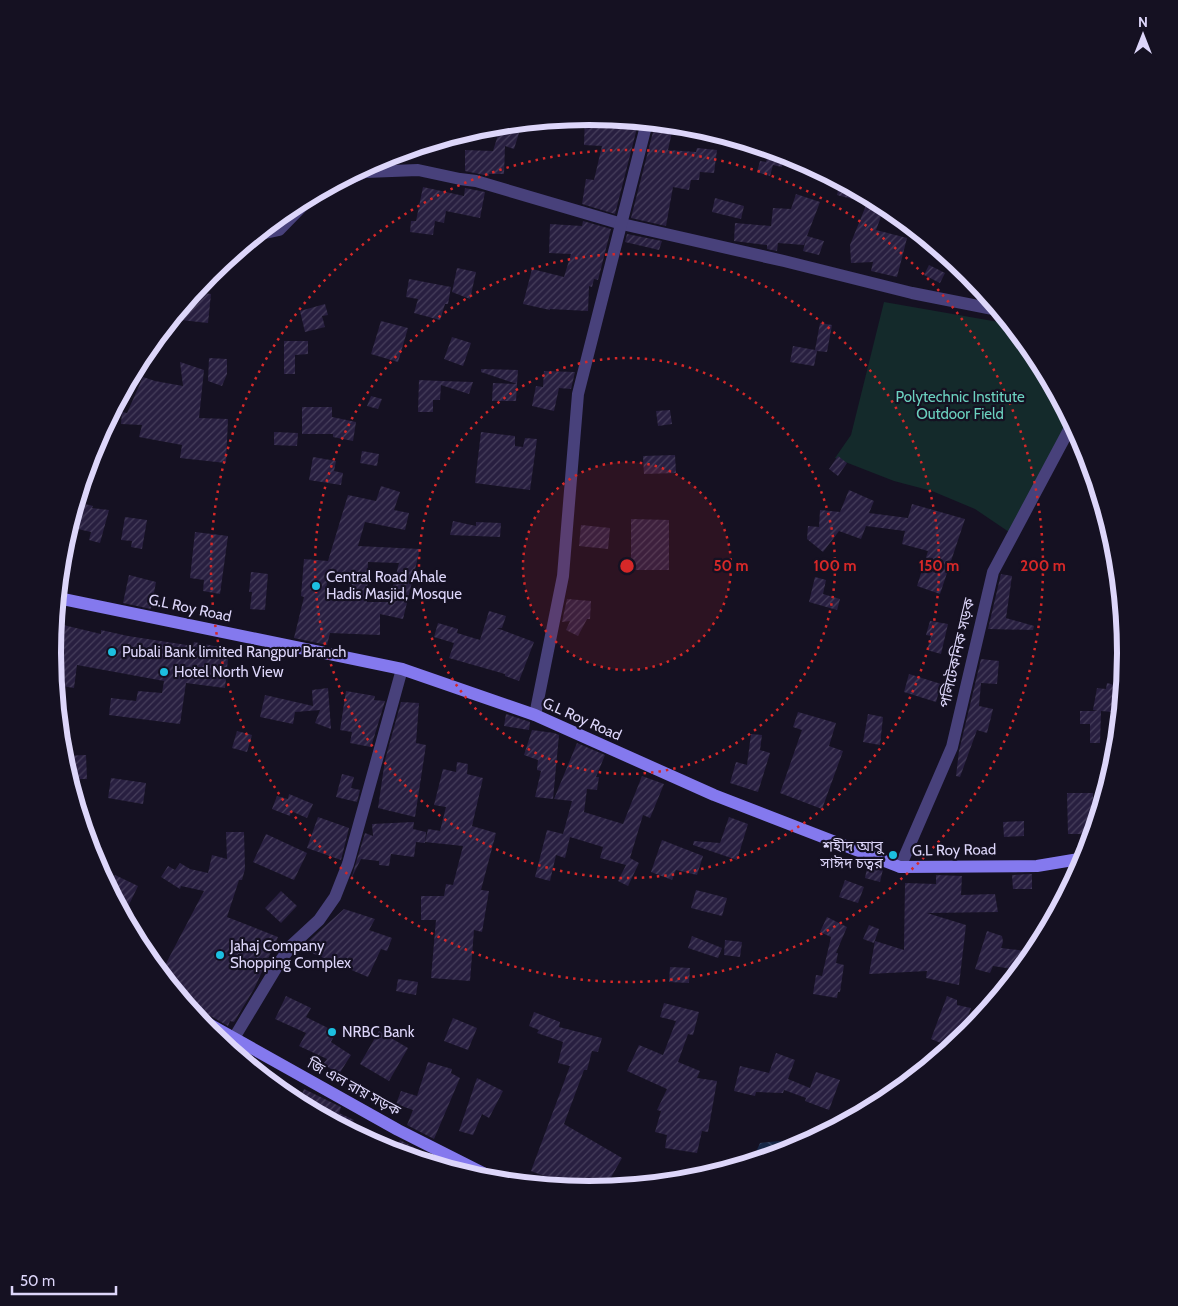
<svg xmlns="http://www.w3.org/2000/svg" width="1178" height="1306" viewBox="0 0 1178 1306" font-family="Cabin,'Noto Sans Bengali',sans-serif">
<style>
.green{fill:#142a2b}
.water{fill:url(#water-waves)}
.building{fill:url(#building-hatch);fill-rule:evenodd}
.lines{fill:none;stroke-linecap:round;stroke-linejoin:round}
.street{stroke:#48417b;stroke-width:12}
.secondary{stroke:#8479ee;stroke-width:12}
.ring{fill:none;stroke:#d62828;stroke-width:2.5;stroke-dasharray:2.5 5}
.poi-dot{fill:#1cbfe0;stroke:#151122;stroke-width:2}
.labels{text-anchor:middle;stroke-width:4.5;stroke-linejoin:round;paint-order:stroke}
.park-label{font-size:15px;fill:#6bd1bf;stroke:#151122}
.poi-label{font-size:15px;fill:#ddd6fa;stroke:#151122;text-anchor:start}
.street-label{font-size:15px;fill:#ddd6fa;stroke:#151122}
.rim{fill:none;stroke:#ddd6fa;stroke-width:6}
.centre{fill:#d62828;stroke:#151122;stroke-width:2.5}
.ring-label{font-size:15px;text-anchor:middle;font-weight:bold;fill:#d62828;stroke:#151122;stroke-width:4.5;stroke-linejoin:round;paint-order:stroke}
</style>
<defs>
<pattern id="water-waves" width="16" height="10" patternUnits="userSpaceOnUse" patternTransform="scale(1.25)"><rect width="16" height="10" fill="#162646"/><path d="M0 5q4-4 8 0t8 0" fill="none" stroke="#374562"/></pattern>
<pattern id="building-hatch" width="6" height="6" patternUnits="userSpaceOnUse" patternTransform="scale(1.25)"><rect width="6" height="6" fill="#281f40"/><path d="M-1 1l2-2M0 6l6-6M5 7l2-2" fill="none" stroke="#473f5c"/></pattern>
</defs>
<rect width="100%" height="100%" fill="#151122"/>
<path class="green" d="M884 302 1010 324 1035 355 1075 431 1009 532 975 509 932 491 894 481 835 458 851 435Z"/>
<path class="water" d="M789 1140 801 1145 794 1149 752 1161 760 1143Z"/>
<g class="building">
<path d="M589 116 638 124 615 214 582 204 586 179 594 180 602 146 584 145 585 117Z"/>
<path d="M501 125H506V129L519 133 514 149 505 146 504 174H489V176L465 171V150L493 151Z"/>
<path d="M654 128 672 132 668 150 696 152 697 148 717 150 714 173 700 172 699 180H691L689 190 673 187 666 226 631 218Z"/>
<path d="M769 150 785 155 782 167 773 165 770 176 757 172 760 161 766 162Z"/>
<path d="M840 182 885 206 876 230 907 238 897 277 871 271 873 262 851 263 850 245 867 203 837 195Z"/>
<path d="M423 187 464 196 465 188 485 192 480 218 446 211 444 223 435 221 433 235 410 232 411 221H416Z"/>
<path d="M796 194 820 202 807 236 824 241 819 255 803 251 807 236 804 245 778 243 777 251 767 249V245L734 241 735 223 771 226 773 208 791 209Z"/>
<path d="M715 198 744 206 741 219 712 212Z"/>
<path d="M583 221 611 229 598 280 594 279 592 287 589 286 588 311 550 309V310L523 304 532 269 564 277 571 254 549 253 550 224 582 226Z"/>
<path d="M627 234 662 241 659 250 625 242Z"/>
<path d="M929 265 945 273 940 283 924 275Z"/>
<path d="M457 268 476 272 470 299 452 292Z"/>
<path d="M409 279 451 287 448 304H445L440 320 414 313 418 299 406 297Z"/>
<path d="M194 292 211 294 208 323 172 319Z"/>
<path d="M325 304 328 315 322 316 325 327 305 332 300 311Z"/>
<path d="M381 321 408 328 398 362 371 354Z"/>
<path d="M820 323 832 325 827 352 817 351 814 366 790 362 793 346 815 350Z"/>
<path d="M452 337 471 343 463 366 444 359Z"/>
<path d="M284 341H308V354L295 355V374H284Z"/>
<path d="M209 358 227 359V374L222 386 208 381Z"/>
<path d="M180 362 204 370 199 418 228 419 226 463 180 458 182 445 139 437 142 425 121 424 122 412 127 413 143 377 155 381 183 386Z"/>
<path d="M481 369 518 370 517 384 481 372Z"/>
<path d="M544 371 575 372 571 389 559 388 554 411 532 406 536 386 543 387Z"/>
<path d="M419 380 441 381 473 382 469 394 441 385 440 400H433V412H418Z"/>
<path d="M493 383 517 384 516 401H492Z"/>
<path d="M371 396 382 399 378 409 367 406Z"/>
<path d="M302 407H332V417L356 422 353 441 333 437V434H302Z"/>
<path d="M670 410 672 424 658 426 656 411Z"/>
<path d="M274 432 298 433 297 446 274 445Z"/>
<path d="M481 432 515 436V446L523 447 525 438 537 439 530 490 475 483Z"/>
<path d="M362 451 379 454 377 466 360 463Z"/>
<path d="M675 455 676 473 644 474 643 456Z"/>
<path d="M838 456 847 463 838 476 829 469Z"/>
<path d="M313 457 336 461 334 471 343 473 341 485 309 480Z"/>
<path d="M381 486 400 492 394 510 409 513 405 530 365 522 358 546 420 549 403 619 380 614V635L330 633 327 645 294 638 304 597 301 596 304 559 328 561 348 495 376 501ZM368 562 399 563 389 602H367ZM328 573 352 574 351 601 325 600Z"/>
<path d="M849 490 874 501 869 513 908 518 912 504 965 519 940 594 917 586 928 551 902 544 905 531 866 526 861 539 839 531 823 552 807 539 808 526 819 527 820 510 840 512Z"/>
<path d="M77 502 93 506 92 508 109 510 100 543 89 540 91 532 69 527Z"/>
<path d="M125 517 147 520 142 549 131 547 132 541 121 540Z"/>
<path d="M631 519 669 520V570H631Z"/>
<path d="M453 521 476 526V522L501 523 500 537 450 535Z"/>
<path d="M581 525 610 528 608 549 579 546Z"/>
<path d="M195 532 228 536 220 594 203 591 204 580 190 578Z"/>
<path d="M251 572 268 574 265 610 250 609 252 592H249Z"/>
<path d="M1001 574 1012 576 1006 618 1034 626 1033 630 988 629Z"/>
<path d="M129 575 156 582 151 609 123 603Z"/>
<path d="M815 577 826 580 823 594 840 599 837 610 809 602Z"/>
<path d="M567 599 591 601 590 619H587L578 636 566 630 570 621 562 622Z"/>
<path d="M489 611 506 616 502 628H497L534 642 519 681 505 676V674L449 658 454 643 434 637 438 623 458 629 457 633 480 640Z"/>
<path d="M930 621 948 624 941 654 927 650 931 636 926 635Z"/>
<path d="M55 623 101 634V630L128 636 193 646 194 642 229 649 225 688 186 683 180 724 109 715 111 698 136 701 138 691 162 693 164 681 77 665 74 688 56 685 52 653Z"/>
<path d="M981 659 999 661 997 684 981 683 979 706 993 709 987 733 977 730 960 777 956 776 959 751Z"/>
<path d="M909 674 941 684 936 702 904 692Z"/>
<path d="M1107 683 1118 686 1112 712 1101 711 1100 743H1090V724H1080V711H1098L1093 710 1097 688 1106 689Z"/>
<path d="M328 688 331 729 315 723 320 710 295 712 293 724 260 717 265 695 313 706 312 690Z"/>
<path d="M346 691 375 696 374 700 385 701 371 747 350 743 352 732 340 730Z"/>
<path d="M401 702 419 703 416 743 426 745 415 817 378 808 385 760Z"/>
<path d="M798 712 836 723 829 746 843 751 822 809 780 793 802 730 793 727Z"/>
<path d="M506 714 530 722 529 730 504 726Z"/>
<path d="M868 714 883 717 880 745 863 742Z"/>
<path d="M532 730 554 733 559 735 553 799 535 797 541 771 537 770 538 760 524 755Z"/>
<path d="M237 731 252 735 247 752 232 748Z"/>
<path d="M751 734 762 735 760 750 770 753 758 792 730 783 736 762 747 765Z"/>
<path d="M577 743 605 755 596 777H599L597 790 587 789 584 812 623 824 642 776 664 784 650 818 643 815 630 858 639 863 628 886 618 881 626 865 600 858 603 847 570 837 565 858 556 855 550 881 535 877 547 830 563 834 572 801 554 799Z"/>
<path d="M86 755 87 779H69L63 756Z"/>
<path d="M457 762 468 764 467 774 483 778 472 826 496 833 481 890 489 891 482 932 474 930 470 981 431 978 436 920H421V896H444L446 884 453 885 463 846 425 842 428 829 440 831 446 807 434 805 443 769 456 772Z"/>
<path d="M342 774 354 777 351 788 360 790 357 802 336 797Z"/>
<path d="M111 778 146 783 143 804 108 798Z"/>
<path d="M1067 793H1093L1094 828 1092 834H1068Z"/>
<path d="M289 794 313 804 307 818 291 811 290 816 272 809 277 796 288 799Z"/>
<path d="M318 817 349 828 341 860 307 848Z"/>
<path d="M729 817 748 824 737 860 693 845 694 841 720 843Z"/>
<path d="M1024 821V836L1004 837 1003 822Z"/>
<path d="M414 822 413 829 426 832 425 843 416 842 414 857 391 854 389 866 379 865V861L361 859 351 879 365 833 373 836 372 824Z"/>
<path d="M226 832H244L245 869 242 880H239L227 917 278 937 254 989 234 1022 230 1021 228 1026 202 1011 197 1010 193 1012 161 973 204 891 181 886 180 889 161 877 168 866 175 870 180 863 190 869 208 873 212 855 227 859Z"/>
<path d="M266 834 307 853 294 880 253 862Z"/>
<path d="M662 840 703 856 697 875 676 870 672 880 651 872Z"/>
<path d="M868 863 883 869 880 882 865 878Z"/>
<path d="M1032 874V889H1013L1012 875Z"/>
<path d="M115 875 138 886 124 915 109 887Z"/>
<path d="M936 875 962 876 961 895 995 894 998 912 927 913 966 925 959 985 926 978 927 971 869 974 875 941 904 950 905 883 936 884Z"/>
<path d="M845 880 864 887 858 903 839 897Z"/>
<path d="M696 890 727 898 722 916 691 908Z"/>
<path d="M281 891 297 906 281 923 265 908Z"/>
<path d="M344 909 375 919 369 930 392 938 387 951 381 949 368 977 314 954 304 945Z"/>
<path d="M827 917 847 927 836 953H838L836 963 844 965 840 992H838L837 998 813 994 816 975 822 976 831 937 820 932Z"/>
<path d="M869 925 879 929 874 943 863 939Z"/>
<path d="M987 931 1002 936 1003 942 1001 948 1034 952 1020 970 993 966 990 973 975 969Z"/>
<path d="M692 936 722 948 718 958 688 948Z"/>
<path d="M725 940 742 942 740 957 724 955Z"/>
<path d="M670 967 690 968 689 983 669 982Z"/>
<path d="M398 979 418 982 416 995 396 991Z"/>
<path d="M286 996 311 1008 306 1017 336 1032 331 1042 351 1055 339 1074 323 1064 327 1059 299 1046 306 1033 275 1019Z"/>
<path d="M947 996 957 1000V1005L971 1008 959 1040 951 1047 931 1039Z"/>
<path d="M664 1003 699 1012 693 1035 688 1034 678 1062 700 1071 697 1078 717 1081 708 1132 702 1131 697 1153 665 1148 667 1135 655 1132 661 1111 657 1110 667 1089 627 1071 639 1045 663 1055 676 1021 660 1017Z"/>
<path d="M534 1012 560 1022 559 1027 602 1038 598 1052 592 1051 587 1070H584L564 1124 622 1158 605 1188 589 1190 561 1187 556 1184 557 1181 531 1171 570 1066 558 1063 563 1042 537 1033 539 1030 529 1026Z"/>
<path d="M453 1018 477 1028 468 1050 444 1041Z"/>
<path d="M379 1031 408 1048 389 1081 360 1064Z"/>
<path d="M776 1053 795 1060 788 1079 810 1088 816 1072 840 1080 829 1110 805 1101 806 1098 784 1090 783 1093 756 1092 755 1096 734 1091 740 1066 769 1073Z"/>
<path d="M428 1062 452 1069 451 1073 460 1078 434 1139 407 1125 413 1110 396 1104 401 1091 417 1096Z"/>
<path d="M477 1078 503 1091 489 1118 482 1114 473 1135 459 1131Z"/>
<path d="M304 1089 341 1107 339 1113 354 1120 349 1130 298 1103Z"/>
<path d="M400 1140 415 1148 412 1157 395 1152Z"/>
</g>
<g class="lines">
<g class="street">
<path d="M327 188 365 172 418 170 460 179 476 181 622 224 784 261 912 293 998 310"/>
<path d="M256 235 279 230 313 195"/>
<path d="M535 715 563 576 578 394 647 122"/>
<path d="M900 867 952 747 993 572 1072 424"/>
<path d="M234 1038 281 960 292 945 319 920 335 897 348 864 402 669"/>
</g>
<g class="secondary">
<path d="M58 598 402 669 535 715 714 795 900 867 1037 866 1085 858"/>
<path d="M198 1018 398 1130 497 1180"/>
</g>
</g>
<circle cx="627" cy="566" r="104" fill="#d62828" fill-opacity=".12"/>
<g class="ring">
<circle cx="627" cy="566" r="104"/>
<circle cx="627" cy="566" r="208"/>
<circle cx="627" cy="566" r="312"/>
<circle cx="627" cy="566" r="416"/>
</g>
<g class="poi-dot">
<circle cx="316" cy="586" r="5"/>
<circle cx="112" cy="652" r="5"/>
<circle cx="164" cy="672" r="5"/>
<circle cx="893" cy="855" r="5"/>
<circle cx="220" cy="955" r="5"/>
<circle cx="332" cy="1032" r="5"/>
</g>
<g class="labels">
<g class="park-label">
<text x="960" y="402">Polytechnic Institute<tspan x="960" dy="17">Outdoor Field</tspan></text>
</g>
<g class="poi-label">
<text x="326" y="582">Central Road Ahale<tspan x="326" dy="17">Hadis Masjid, Mosque</tspan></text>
<text x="122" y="657">Pubali Bank limited Rangpur Branch</text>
<text x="174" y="677">Hotel North View</text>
<text x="883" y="851" text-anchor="end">শহীদ আবু<tspan x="883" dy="17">সাঈদ চত্বর</tspan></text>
<text x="230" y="951">Jahaj Company<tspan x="230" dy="17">Shopping Complex</tspan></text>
<text x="342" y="1037">NRBC Bank</text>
</g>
<g class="street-label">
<text transform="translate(190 608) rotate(12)" y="5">G.L Roy Road</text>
<text transform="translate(957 653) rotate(-77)" y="5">পলিটেকনিক সড়ক</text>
<text transform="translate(582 719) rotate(24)" y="5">G.L Roy Road</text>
<text transform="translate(954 850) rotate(-1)" y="5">G.L Roy Road</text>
<text transform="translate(354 1087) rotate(29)" y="5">জি এল রায় সড়ক</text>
</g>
</g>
<path d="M0 0H1178V1306H0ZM61 653a528 528 0 1 1 1056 0a528 528 0 1 1-1056 0Z" fill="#151122" fill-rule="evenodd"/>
<path class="rim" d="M61 653a528 528 0 1 1 1056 0a528 528 0 1 1-1056 0Z"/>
<circle cx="627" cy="566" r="8" class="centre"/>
<g class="ring-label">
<text x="731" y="571">50 m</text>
<text x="835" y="571">100 m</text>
<text x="939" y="571">150 m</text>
<text x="1043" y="571">200 m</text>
</g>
<g transform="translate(1143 35)" stroke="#151122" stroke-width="4" paint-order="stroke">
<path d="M0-4L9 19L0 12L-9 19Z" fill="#ddd6fa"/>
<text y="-8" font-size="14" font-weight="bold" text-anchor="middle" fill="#ddd6fa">N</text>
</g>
<path d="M12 1286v8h104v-8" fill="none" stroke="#ddd6fa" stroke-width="2.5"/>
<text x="20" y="1286" font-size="15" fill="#ddd6fa" stroke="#151122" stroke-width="4" paint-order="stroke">50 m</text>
</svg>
